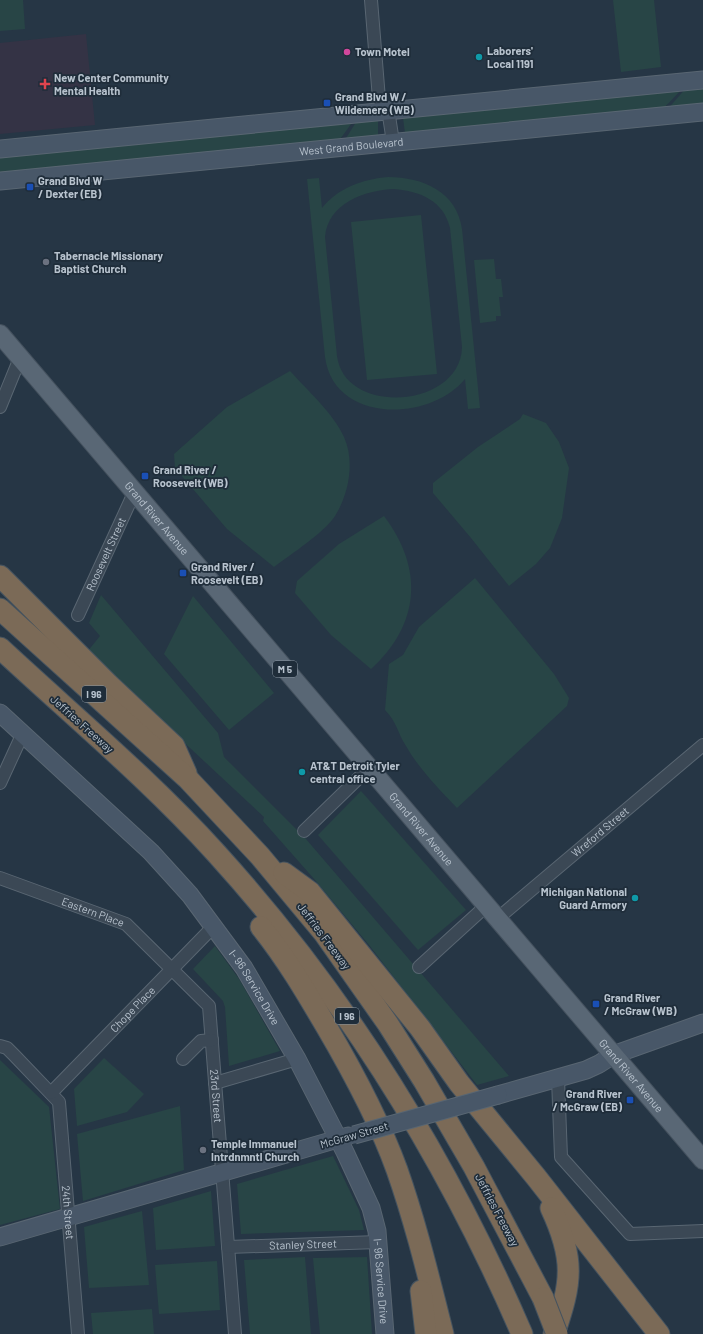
<svg xmlns="http://www.w3.org/2000/svg" width="703" height="1334" viewBox="0 0 703 1334" font-family="Barlow,sans-serif">
<style>
.medical{fill:#343345}
.green{fill:#284546;fill-rule:evenodd}
.lines{fill:none;stroke-linecap:round;stroke-linejoin:round}
.street-casing{stroke:#596672;stroke-width:14}
.secondary-casing{stroke:#596672;stroke-width:19}
.primary-casing{stroke:#44515e;stroke-width:20}
.highway-casing{stroke:#45535f;stroke-width:23}
.street{stroke:#3b4855;stroke-width:12}
.secondary{stroke:#485768;stroke-width:17}
.primary{stroke:#596775;stroke-width:18}
.highway{stroke:#7b6a57;stroke-width:21}
.secondary-bridge-casing{stroke:#596672;stroke-width:19;stroke-linecap:butt}
.highway-bridge-casing{stroke:#45535f;stroke-width:23;stroke-linecap:butt}
.secondary-bridge{stroke:#485768;stroke-width:17}
.highway-bridge{stroke:#7b6a57;stroke-width:21}
.hotel-dot{fill:#d1479c;stroke:#1f2d3a;stroke-width:1.5}
.culture-dot{fill:#0f9aa8;stroke:#1f2d3a;stroke-width:1.5}
.health-dot{fill:#e0444e;stroke:#1f2d3a;stroke-width:1.5}
.transit-dot{fill:#1a4fb4;stroke:#1f2d3a;stroke-width:1.5}
.worship-dot{fill:#6b7280;stroke:#1f2d3a;stroke-width:1.5}
.labels{text-anchor:middle;stroke-width:3.5;stroke-linejoin:round;paint-order:stroke}
.shield{fill:#1f2d3a;stroke:#8a96a2;stroke-width:1}
.shield-label{font-size:10px;font-weight:bold;fill:#b8c3ce}
.poi-label{font-size:11px;font-weight:bold;fill:#b8c3ce;stroke:#1f2d3a;text-anchor:start}
.street-label{font-size:11px;fill:#b8c3ce;stroke:#1f2d3a}
</style>
<rect width="100%" height="100%" fill="#263645"/>
<path class="medical" d="M86 34 95 125 0 134V43Z"/>
<g class="green">
<path d="M0 0H23L25 29 0 31Z"/>
<path d="M613 0H654L661 67 621 72Z"/>
<path d="M703 85V107L666 111 687 87Z"/>
<path d="M683 88 661 111 409 135 405 133 403 118V116Z"/>
<path d="M358 119H376L378 121V138L343 143Z"/>
<path d="M354 120 338 142 0 176V155Z"/>
<path d="M388 177C423 177 457 192 462 229L480 408 468 409 465 379C430 422 334 424 325 357L307 179 319 178 322 208C338 188 363 179 388 177ZM394 189C420 191 444 201 450 228L462 347C461 408 345 417 337 356L325 237C328 203 365 190 394 189Z"/>
<path d="M421 215 437 374 367 380 351 222Z"/>
<path d="M494 259 496 279H501L503 297H499L501 316H496V321L480 323 474 260Z"/>
<path d="M290 371C307 390 334 414 344 437 355 461 349 494 335 516 324 533 291 554 274 567L227 529 175 468 174 454 227 407Z"/>
<path d="M523 414 546 423 559 442 569 468 562 518 550 548 536 564 509 586 471 538 433 493V483L478 447 520 419Z"/>
<path d="M384 516C424 569 420 624 371 669L331 635 295 593 297 581 339 544Z"/>
<path d="M475 578 554 674 569 698 567 706 457 808C439 789 419 769 406 746 397 732 397 722 385 710L389 664 403 655 419 627Z"/>
<path d="M101 595 218 733 224 757 306 839 509 1076 477 1085 369 945 315 880 263 821 264 817 87 652 100 636 89 623Z"/>
<path d="M193 596 274 693 229 730 164 654Z"/>
<path d="M361 791 466 910 418 950 318 835Z"/>
<path d="M215 946 239 979 280 1051 229 1066 225 1007 223 1001 193 969Z"/>
<path d="M104 1058 144 1094 127 1112 77 1126 74 1089Z"/>
<path d="M0 1060 49 1107 60 1209 0 1225Z"/>
<path d="M180 1106 184 1170 83 1201 77 1134Z"/>
<path d="M333 1156 359 1210 364 1230 241 1234 237 1184Z"/>
<path d="M211 1191 215 1246 156 1250 153 1208Z"/>
<path d="M142 1211 149 1285 89 1288 84 1227Z"/>
<path d="M305 1257 311 1334H250L244 1260Z"/>
<path d="M367 1257 372 1334H320L313 1258Z"/>
<path d="M217 1261 220 1310 159 1314 155 1265Z"/>
<path d="M152 1309 154 1334H93L91 1313Z"/>
</g>
<g class="lines">
<g class="street-casing">
<g id="street">
<path d="M371 0 379 99 389 116 393 142"/>
<path d="M0 407 20 358"/>
<path id="s1" d="M78 615 134 493"/>
<path d="M0 783 23 733"/>
<path d="M304 831 369 768"/>
<path id="s2" d="M0 878 126 924 209 1006 235 1334"/>
<path id="s3" d="M497 919 703 745"/>
<path d="M419 967 486 906"/>
<path id="s4" d="M0 1046 7 1048 14 1055 59 1102 78 1334"/>
<path d="M183 1059 201 1041 212 1040"/>
<path d="M558 1079 561 1157 630 1234 703 1231"/>
<path d="M215 1083 297 1059"/>
<path id="s5" d="M51 1093 214 926"/>
<path id="s6" d="M228 1247 378 1242"/>
</g>
</g>
<g class="secondary-casing">
<g id="secondary">
<path d="M0 149 703 80"/>
<path id="s7" d="M0 181 703 112"/>
<path id="s8" d="M0 713 151 852 190 895 244 968 297 1059 345 1152 371 1208 377 1231 385 1334"/>
<path d="M498 1095 586 1070 599 1064 613 1055 703 1023"/>
<path d="M0 1237 348 1136"/>
</g>
</g>
<g class="primary-casing">
<g id="primary">
<path id="s9" d="M0 334 703 1160"/>
</g>
</g>
<g class="highway-casing">
<g id="highway">
<path d="M0 576 108 684 174 746 186 773"/>
<path d="M0 609 188 779 260 856 324 933 388 1024 424 1081 474 1167 543 1298"/>
<path d="M0 648C72 715 149 779 216 853 345 995 446 1158 522 1334"/>
<path d="M284 873 310 892 420 1028 459 1083 536 1177 659 1334"/>
<path d="M261 927C286 958 306 992 326 1026 353 1072 379 1120 397 1170 416 1224 429 1279 443 1334"/>
<path d="M551 1208C575 1259 572 1282 554 1334"/>
<path d="M421 1291 426 1334"/>
</g>
</g>
<use href="#street" class="street"/>
<use href="#secondary" class="secondary"/>
<use href="#primary" class="primary"/>
<use href="#highway" class="highway"/>
<g class="secondary-bridge-casing">
<path id="secondary-bridge" d="M354 1135 498 1095"/>
</g>
<g class="highway-bridge-casing">
<path id="highway-bridge" d="M543 1298 557 1334"/>
</g>
<use href="#secondary-bridge" class="secondary-bridge"/>
<use href="#highway-bridge" class="highway-bridge"/>
</g>
<circle class="hotel-dot" cx="347" cy="52" r="4"/>
<g class="culture-dot">
<circle cx="479" cy="57" r="4"/>
<circle cx="302" cy="772" r="4"/>
<circle cx="635" cy="898" r="4"/>
</g>
<path class="health-dot" d="M43 78h4v4h4v4h-4v4h-4v-4h-4v-4h4z"/>
<g class="transit-dot">
<rect x="323" y="99" width="8" height="8" rx="2"/>
<rect x="26" y="183" width="8" height="8" rx="2"/>
<rect x="141" y="472" width="8" height="8" rx="2"/>
<rect x="179" y="569" width="8" height="8" rx="2"/>
<rect x="592" y="1000" width="8" height="8" rx="2"/>
<rect x="626" y="1096" width="8" height="8" rx="2"/>
</g>
<g class="worship-dot">
<circle cx="46" cy="262" r="4"/>
<circle cx="203" cy="1150" r="4"/>
</g>
<g class="labels">
<g class="shield">
<rect x="273" y="661" width="24" height="16" rx="3"/>
<rect x="82" y="686" width="24" height="16" rx="3"/>
<rect x="335" y="1008" width="24" height="16" rx="3"/>
</g>
<g class="shield-label">
<text x="285" y="673">M 5</text>
<text x="94" y="698">I 96</text>
<text x="347" y="1020">I 96</text>
</g>
<g class="poi-label">
<text x="487" y="55">Laborers'<tspan x="487" dy="13">Local 1191</tspan></text>
<text x="355" y="56">Town Motel</text>
<text x="54" y="82">New Center Community<tspan x="54" dy="13">Mental Health</tspan></text>
<text x="335" y="101">Grand Blvd W /<tspan x="335" dy="13">Wildemere (WB)</tspan></text>
<text x="38" y="185">Grand Blvd W<tspan x="38" dy="13">/ Dexter (EB)</tspan></text>
<text x="54" y="260">Tabernacle Missionary<tspan x="54" dy="13">Baptist Church</tspan></text>
<text x="153" y="474">Grand River /<tspan x="153" dy="13">Roosevelt (WB)</tspan></text>
<text x="191" y="571">Grand River /<tspan x="191" dy="13">Roosevelt (EB)</tspan></text>
<text x="310" y="770">AT&amp;T Detroit Tyler<tspan x="310" dy="13">central office</tspan></text>
<text x="627" y="896" text-anchor="end">Michigan National<tspan x="627" dy="13">Guard Armory</tspan></text>
<text x="604" y="1002">Grand River<tspan x="604" dy="13">/ McGraw (WB)</tspan></text>
<text x="622" y="1098" text-anchor="end">Grand River<tspan x="622" dy="13">/ McGraw (EB)</tspan></text>
<text x="211" y="1148">Temple Immanuel<tspan x="211" dy="13">Intrdnmntl Church</tspan></text>
</g>
<g class="street-label">
<text dy="4" stroke="none"><textPath href="#s7" startOffset="353">West Grand Boulevard</textPath></text>
<text dy="4" stroke="none"><textPath href="#s9" startOffset="242">Grand River Avenue</textPath></text>
<text dy="4" stroke="none"><textPath href="#s1" startOffset="67">Roosevelt Street</textPath></text>
<text transform="translate(82 724) rotate(42)" y="4">Jeffries Freeway</text>
<text dy="4" stroke="none"><textPath href="#s9" startOffset="650">Grand River Avenue</textPath></text>
<text dy="4" stroke="none"><textPath href="#s3" startOffset="135">Wreford Street</textPath></text>
<text dy="4" stroke="none"><textPath href="#s2" startOffset="99">Eastern Place</textPath></text>
<text transform="translate(324 936) rotate(53)" y="4">Jeffries Freeway</text>
<text dy="4" stroke="none"><textPath href="#s8" startOffset="376">I- 96 Service Drive</textPath></text>
<text dy="4" stroke="none"><textPath href="#s5" startOffset="117">Chope Place</textPath></text>
<text dy="4" stroke="none"><textPath href="#s9" startOffset="974">Grand River Avenue</textPath></text>
<text dy="4" stroke="none"><textPath href="#s2" startOffset="341">23rd Street</textPath></text>
<text transform="translate(354 1135) rotate(-16)" y="4">McGraw Street</text>
<text transform="translate(497 1210) rotate(62)" y="4">Jeffries Freeway</text>
<text dy="4" stroke="none"><textPath href="#s4" startOffset="193">24th Street</textPath></text>
<text dy="4" stroke="none"><textPath href="#s6" startOffset="75">Stanley Street</textPath></text>
<text dy="4" stroke="none"><textPath href="#s8" startOffset="700">I- 96 Service Drive</textPath></text>
</g>
</g>
</svg>
